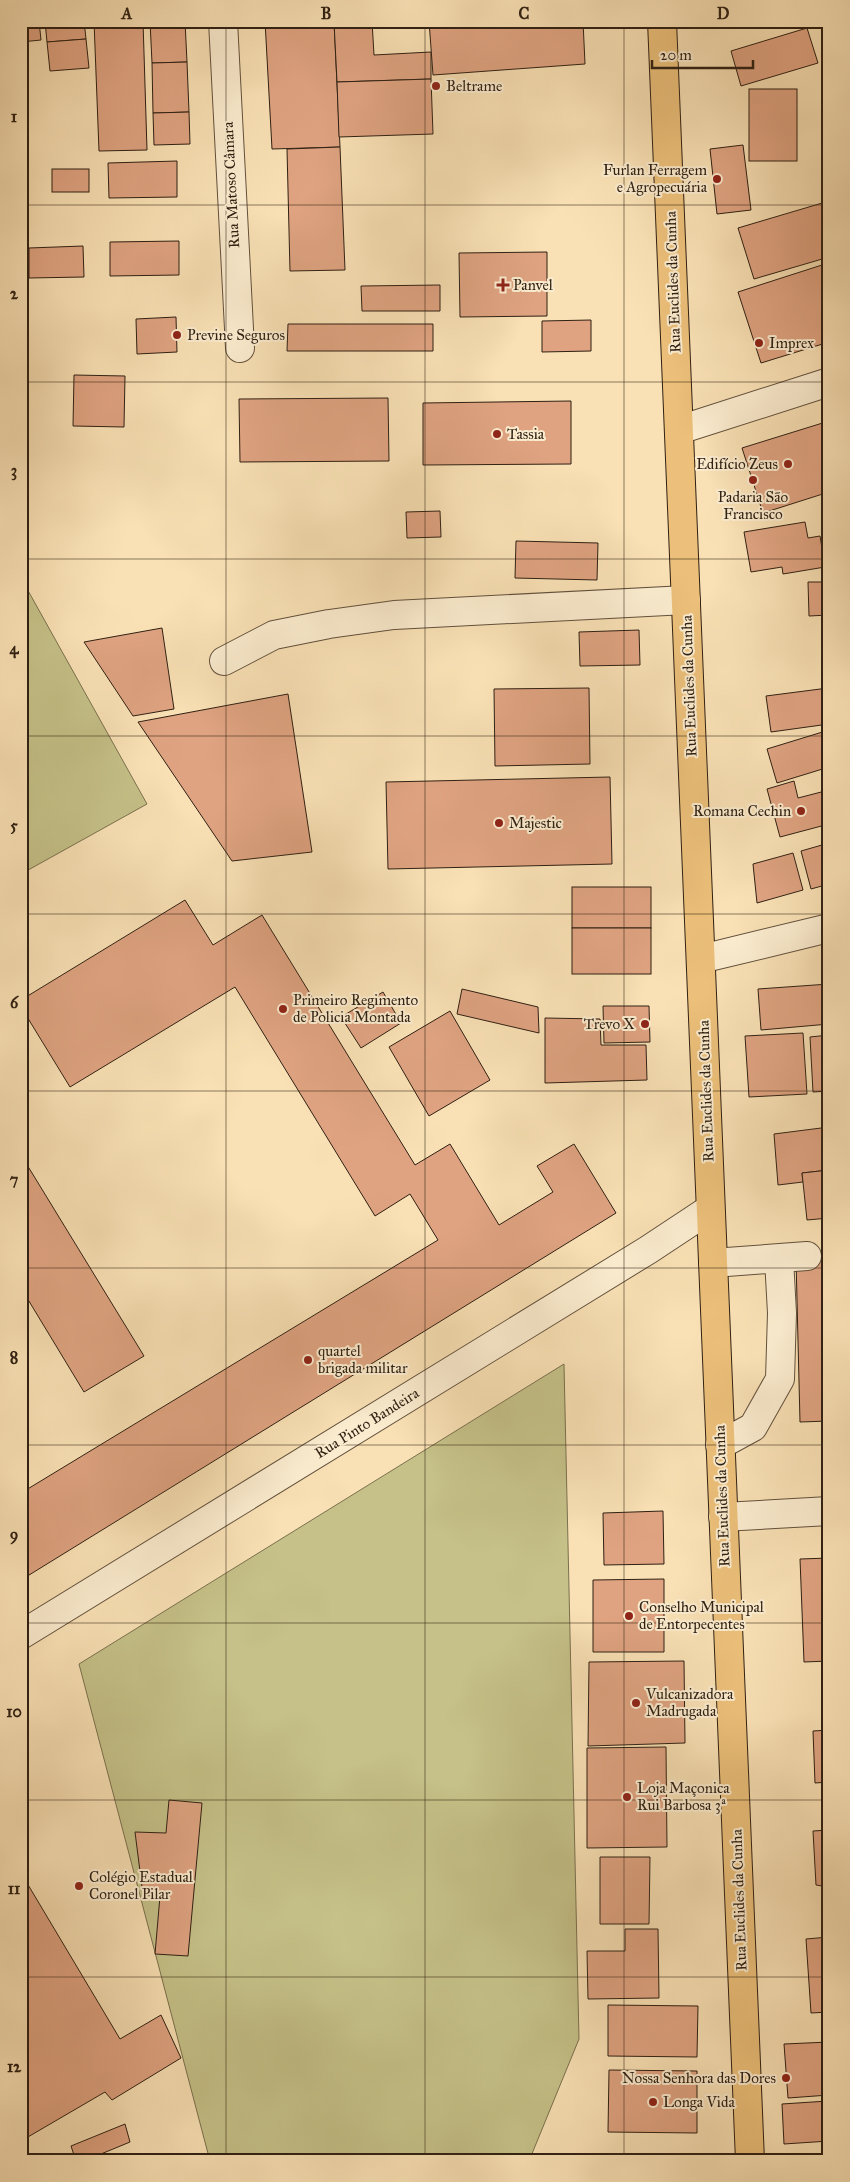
<svg xmlns="http://www.w3.org/2000/svg" width="850" height="2182" viewBox="0 0 850 2182" font-family="'IM FELL Great Primer',serif">
<style>
.green{fill:#c5c188;stroke:#7a704e}
.building{fill:#dfa381;stroke:#2f2013}
.lines{fill:none;stroke-linecap:round;stroke-linejoin:round}
.minor-casing{stroke:#62503c;stroke-width:30}
.major-casing{stroke:#2f2013;stroke-width:30}
.minor{stroke:#fbeccf;stroke-width:28}
.major{stroke:#ecc07a;stroke-width:28}
.grid{fill:none;stroke:#2f2013;stroke-width:1;stroke-opacity:0.55}
.poi-dot{fill:#8f2418;stroke:#fbeccf;stroke-width:2}
.labels{text-anchor:middle;stroke-width:4;stroke-linejoin:round;paint-order:stroke}
.poi-label{font-size:15px;fill:#2f2013;stroke:#fbeccf;text-anchor:start}
.street-label{font-size:15px;fill:#2f2013;stroke:#fbeccf}
.neatline{fill:none;stroke:#2f2013;stroke-width:2}
.grid-label{font-size:16px;text-anchor:middle;font-weight:bold;fill:#2f2013}
</style>
<rect width="100%" height="100%" fill="#f9e1b5"/>
<filter id="stains"><feTurbulence type="fractalNoise" baseFrequency=".004" numOctaves="4"/><feColorMatrix values="0 0 0 0 .2 0 0 0 0 .09 0 0 0 0 .02 0 0 0 .5 -.17"/></filter>
<radialGradient id="worn" r=".72"><stop offset=".6" stop-color="#630" stop-opacity="0"/><stop offset="1" stop-color="#630" stop-opacity=".3"/></radialGradient>
<g class="green">
<path d="M21 578 147 804 21 874Z"/>
<path d="M564 1364 579 2039 529 2161H210L79 1664Z"/>
</g>
<g class="building">
<path d="M21 21H39L41 40 21 42Z"/>
<path d="M45 21H84L86 39 47 42Z"/>
<path d="M94 21H143L147 150 99 151Z"/>
<path d="M150 21H185L187 62 152 63Z"/>
<path d="M265 21H334L340 147 272 149Z"/>
<path d="M372 21 374 55 431 52V79L337 82 334 22Z"/>
<path d="M429 21H583L585 64 433 75Z"/>
<path d="M807 28 818 63 741 86 731 51Z"/>
<path d="M86 39 89 68 50 71 47 42Z"/>
<path d="M187 62 189 112 153 113 152 63Z"/>
<path d="M431 79 433 134 339 137 337 82Z"/>
<rect x="749" y="89" width="48" height="72"/>
<path d="M189 112 190 144 154 145 153 113Z"/>
<path d="M743 145 751 210 717 214 710 149Z"/>
<path d="M340 147 345 270 290 271 287 149Z"/>
<path d="M177 161V197L109 198 108 163Z"/>
<rect x="52" y="169" width="37" height="23"/>
<path d="M829 201V257L754 279 738 228Z"/>
<path d="M179 241V275L110 276V242Z"/>
<path d="M83 246 84 277 29 278V248Z"/>
<path d="M547 252V316L460 317 459 253Z"/>
<path d="M822 265 829 286V342L761 363 738 292Z"/>
<path d="M440 285V311H362L361 286Z"/>
<path d="M176 317 177 352 137 354 136 319Z"/>
<path d="M591 320V351L542 352V321Z"/>
<path d="M288 324H433V351H287Z"/>
<path d="M74 375 125 376 124 427 73 426Z"/>
<path d="M388 398 389 461 240 462 239 399Z"/>
<path d="M571 401V464L423 465V403Z"/>
<path d="M829 421V492L763 513 742 448Z"/>
<path d="M440 511 441 537 407 538 406 512Z"/>
<path d="M805 522 808 538 820 536 825 567 783 574 782 567 751 572 744 532Z"/>
<path d="M516 541 598 543 597 580 515 578Z"/>
<path d="M808 582H829V615L809 616Z"/>
<path d="M162 628 174 709 133 716 84 642Z"/>
<path d="M639 630 640 665 580 666 579 632Z"/>
<path d="M589 688 590 764 495 766 494 689Z"/>
<path d="M828 688 829 724 771 732 766 696Z"/>
<path d="M288 694 312 852 232 861 138 722Z"/>
<path d="M829 730V767L777 783 767 749Z"/>
<path d="M610 777 612 864 388 869 386 782Z"/>
<path d="M794 781 798 798 829 790V824L780 837 767 789Z"/>
<path d="M829 843V884L811 889 801 851Z"/>
<path d="M793 853 803 890 757 903 753 864Z"/>
<rect x="572" y="887" width="79" height="41"/>
<path d="M185 900 213 945 262 915 415 1165 450 1144 499 1225 553 1192 537 1166 574 1144 616 1213 21 1580V1493L438 1240 410 1194 375 1216 235 987 70 1087 21 1007V1000Z"/>
<rect x="572" y="928" width="79" height="46"/>
<path d="M829 984V1024L761 1030 758 989Z"/>
<path d="M462 989 538 1007 539 1033 457 1014Z"/>
<path d="M383 992 401 1023 361 1048 341 1017Z"/>
<path d="M603 1006H649L650 1042 604 1043Z"/>
<path d="M450 1011 490 1080 429 1116 389 1047Z"/>
<path d="M545 1018 600 1019 601 1045H646L647 1080 545 1083Z"/>
<path d="M803 1033 807 1094 749 1097 745 1036Z"/>
<path d="M829 1035V1091L813 1092 810 1037Z"/>
<path d="M829 1127V1170L802 1173 803 1182 778 1185 774 1134Z"/>
<path d="M21 1155 144 1356 84 1392 21 1288Z"/>
<path d="M829 1170V1218L807 1220 802 1173Z"/>
<path d="M796 1259H829V1421L800 1422Z"/>
<path d="M663 1511 664 1564 604 1565 603 1513Z"/>
<path d="M829 1558V1661L804 1662 800 1559Z"/>
<path d="M664 1579V1652H593V1580Z"/>
<path d="M684 1661 685 1743 588 1746 589 1662Z"/>
<path d="M829 1730V1782L815 1783 813 1731Z"/>
<path d="M666 1747 667 1847 587 1848V1748Z"/>
<path d="M169 1800 202 1803 188 1956 155 1954 160 1896 143 1895 135 1832 166 1833Z"/>
<path d="M829 1830V1887H828L816 1885 813 1831Z"/>
<path d="M600 1857H650L649 1924H600Z"/>
<path d="M21 1873 120 2039 161 2015 181 2058 112 2100 105 2092 21 2141Z"/>
<path d="M625 1929H658L659 1998 588 1999 587 1951H625Z"/>
<path d="M829 1937V2012L811 2013 806 1939Z"/>
<path d="M608 2005 698 2006 697 2057 608 2056Z"/>
<path d="M829 2042V2095L788 2098 784 2044Z"/>
<path d="M609 2070 697 2071V2133L608 2132Z"/>
<path d="M828 2101 829 2141 784 2144 782 2104Z"/>
<path d="M125 2124 130 2142 84 2161H76L71 2146Z"/>
</g>
<g class="lines">
<g class="minor-casing">
<g id="minor">
<path d="M223 21 240 348"/>
<path d="M679 430 829 382"/>
<path d="M224 661 274 635 329 624 394 615 686 600"/>
<path d="M701 959 829 928"/>
<path d="M713 1263 807 1256"/>
<path d="M720 1445 753 1427 780 1379 782 1313 779 1259"/>
<path d="M723 1517 829 1511"/>
<path d="M21 1635 648 1250 710 1209"/>
</g>
</g>
<g class="major-casing">
<path id="major" d="M662 21 750 2161"/>
</g>
<use href="#minor" class="minor"/>
<use href="#major" class="major"/>
</g>
<path class="grid" d="M226 21V2161M425 21V2161M624 21V2161M21 205H829M21 382H829M21 559H829M21 736H829M21 914H829M21 1091H829M21 1268H829M21 1445H829M21 1623H829M21 1800H829M21 1977H829"/>
<g class="poi-dot">
<circle cx="436" cy="86" r="5"/>
<circle cx="717" cy="179" r="5"/>
<path d="M500.5 277.5h5v5h5v5h-5v5h-5v-5h-5v-5h5z"/>
<circle cx="177" cy="335" r="5"/>
<circle cx="759" cy="343" r="5"/>
<circle cx="497" cy="434" r="5"/>
<circle cx="788" cy="464" r="5"/>
<circle cx="753" cy="480" r="5"/>
<circle cx="801" cy="811" r="5"/>
<circle cx="499" cy="823" r="5"/>
<circle cx="283" cy="1009" r="5"/>
<circle cx="645" cy="1024" r="5"/>
<circle cx="308" cy="1360" r="5"/>
<circle cx="629" cy="1616" r="5"/>
<circle cx="636" cy="1703" r="5"/>
<circle cx="627" cy="1797" r="5"/>
<circle cx="79" cy="1886" r="5"/>
<circle cx="786" cy="2078" r="5"/>
<circle cx="653" cy="2102" r="5"/>
</g>
<g class="labels">
<g class="poi-label">
<text x="446" y="91">Beltrame</text>
<text x="707" y="175" text-anchor="end">Furlan Ferragem<tspan x="707" dy="17">e Agropecuária</tspan></text>
<text x="513" y="290">Panvel</text>
<text x="187" y="340">Previne Seguros</text>
<text x="769" y="348">Imprex</text>
<text x="507" y="439">Tassia</text>
<text x="778" y="469" text-anchor="end">Edifício Zeus</text>
<text x="753" y="502" text-anchor="middle">Padaria São<tspan x="753" dy="17">Francisco</tspan></text>
<text x="791" y="816" text-anchor="end">Romana Cechin</text>
<text x="509" y="828">Majestic</text>
<text x="293" y="1005">Primeiro Regimento<tspan x="293" dy="17">de Policia Montada</tspan></text>
<text x="635" y="1029" text-anchor="end">Trevo X</text>
<text x="318" y="1356">quartel<tspan x="318" dy="17">brigada militar</tspan></text>
<text x="639" y="1612">Conselho Municipal<tspan x="639" dy="17">de Entorpecentes</tspan></text>
<text x="646" y="1699">Vulcanizadora<tspan x="646" dy="17">Madrugada</tspan></text>
<text x="637" y="1793">Loja Maçonica<tspan x="637" dy="17">Rui Barbosa 3ª</tspan></text>
<text x="89" y="1882">Colégio Estadual<tspan x="89" dy="17">Coronel Pilar</tspan></text>
<text x="776" y="2083" text-anchor="end">Nossa Senhora das Dores</text>
<text x="663" y="2107">Longa Vida</text>
</g>
<g class="street-label">
<text transform="translate(231 185) rotate(-93)" y="5">Rua Matoso Câmara</text>
<text transform="translate(673 282) rotate(-92)" y="5">Rua Euclides da Cunha</text>
<text transform="translate(689 686) rotate(-92)" y="5">Rua Euclides da Cunha</text>
<text transform="translate(706 1091) rotate(-92)" y="5">Rua Euclides da Cunha</text>
<text transform="translate(367 1423) rotate(-32)" y="5">Rua Pinto Bandeira</text>
<text transform="translate(722 1496) rotate(-92)" y="5">Rua Euclides da Cunha</text>
<text transform="translate(739 1900) rotate(-92)" y="5">Rua Euclides da Cunha</text>
</g>
</g>
<rect width="850" height="2182" fill="none" stroke="#f9e1b5" stroke-width="55"/>
<path d="M652 60v8h101v-8" fill="none" stroke="#2f2013" stroke-width="2.5"/>
<text x="660" y="60" font-size="15" fill="#2f2013" stroke="#fbeccf" stroke-width="4" paint-order="stroke">20 m</text>
<rect x="28" y="28" width="794" height="2126" class="neatline"/>
<g class="grid-label">
<text x="127" y="19">A</text>
<text x="326" y="19">B</text>
<text x="524" y="19">C</text>
<text x="723" y="19">D</text>
<text x="14" y="122">1</text>
<text x="14" y="299">2</text>
<text x="14" y="476">3</text>
<text x="14" y="654">4</text>
<text x="14" y="831">5</text>
<text x="14" y="1008">6</text>
<text x="14" y="1185">7</text>
<text x="14" y="1363">8</text>
<text x="14" y="1540">9</text>
<text x="14" y="1717">10</text>
<text x="14" y="1894">11</text>
<text x="14" y="2072">12</text>
</g>
<rect width="100%" height="100%" filter="url(#stains)"/>
<rect width="100%" height="100%" fill="url(#worn)"/>
</svg>
